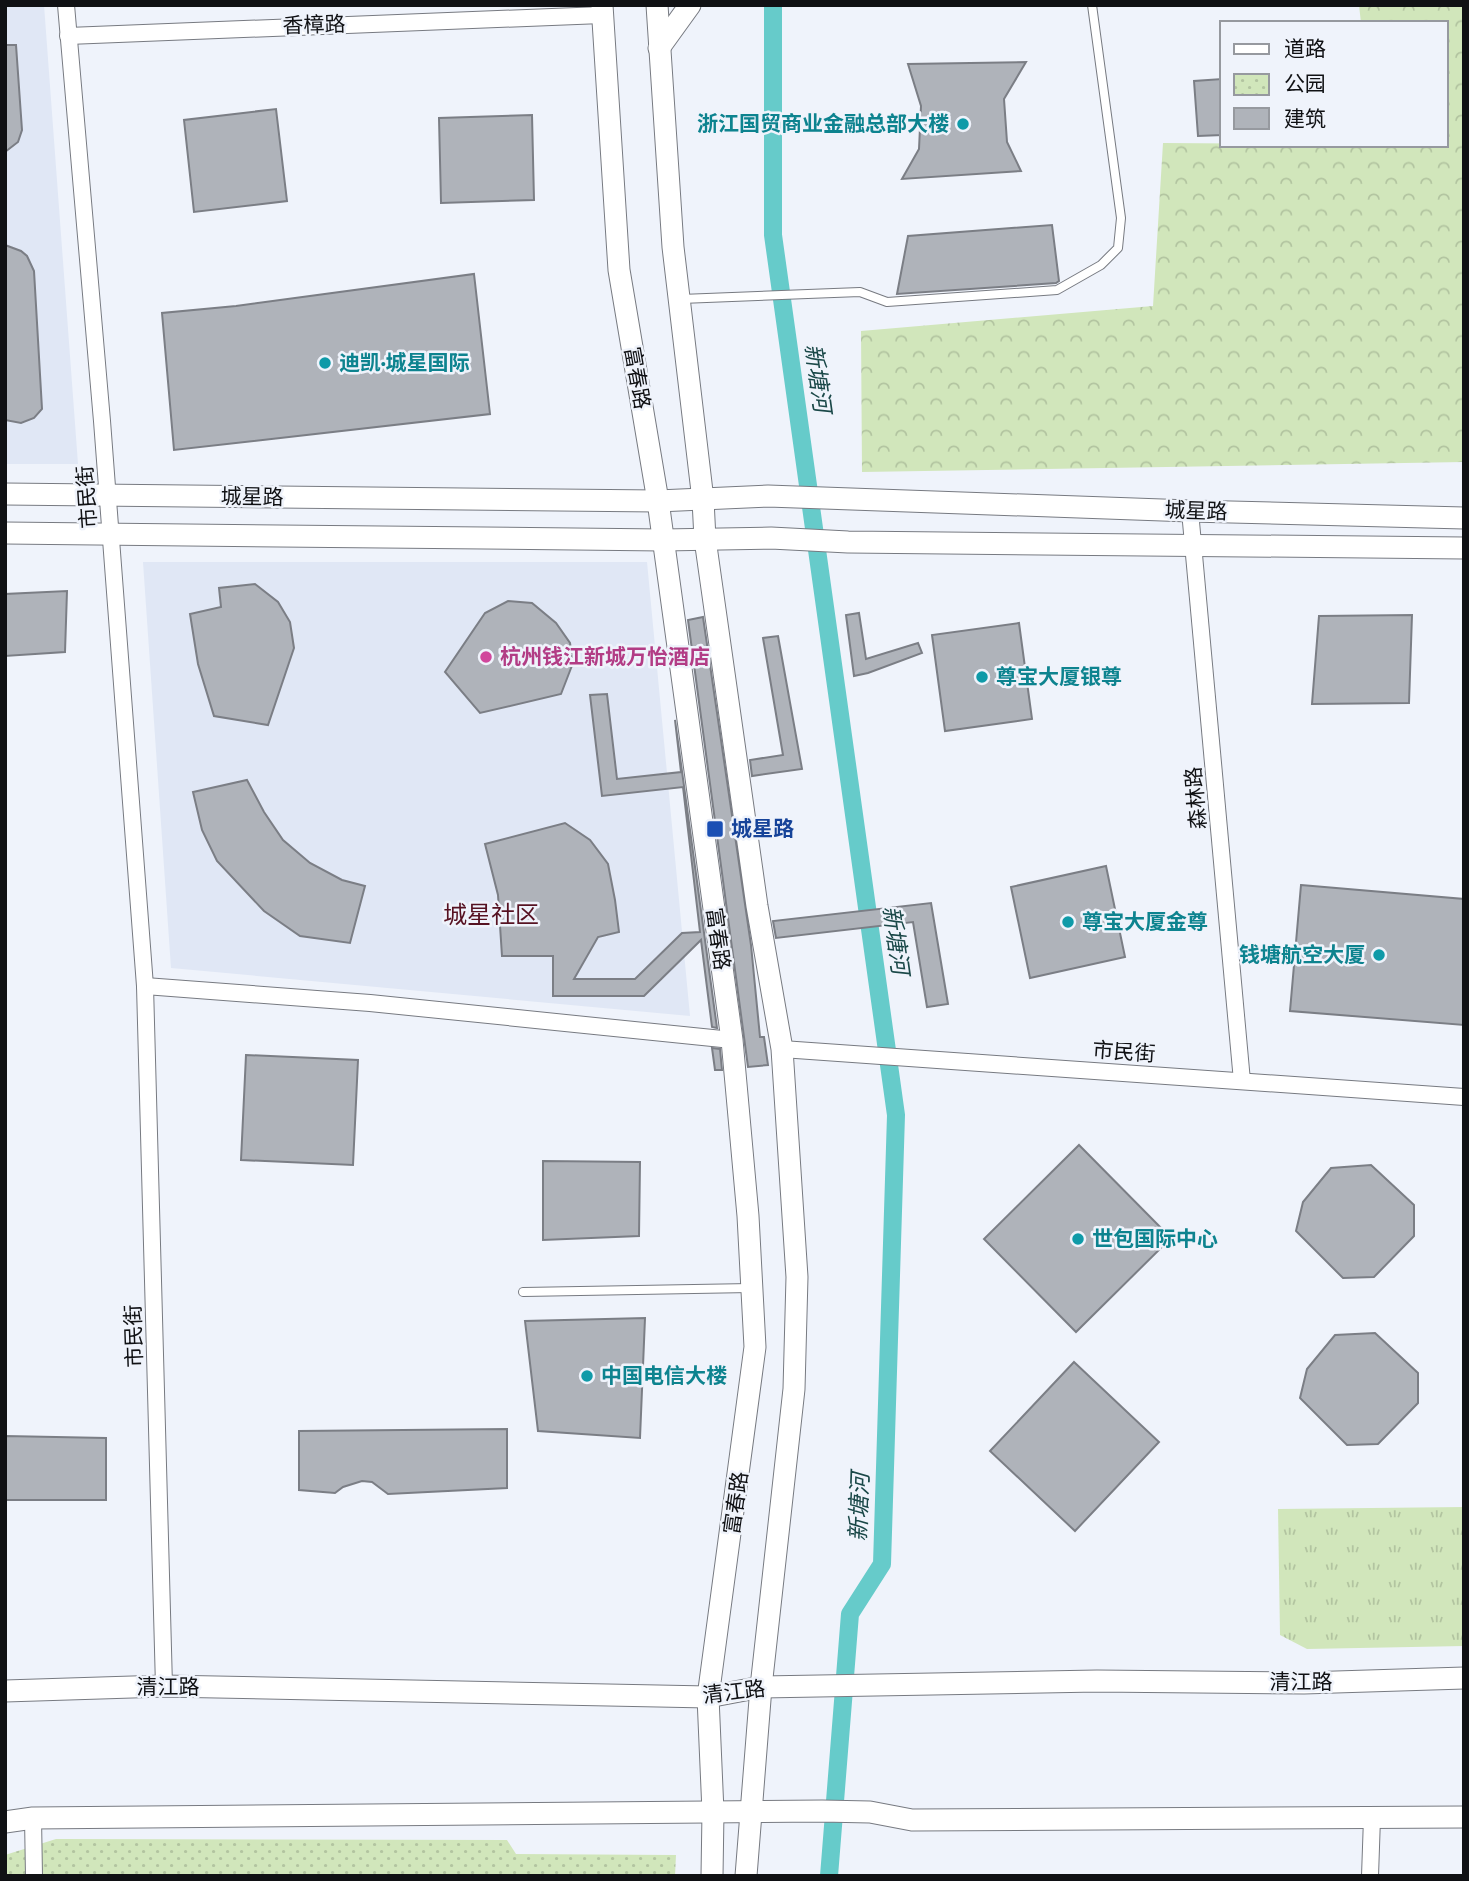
<svg xmlns="http://www.w3.org/2000/svg" width="1469" height="1881" viewBox="0 0 1469 1881" font-family="'Space Grotesk','Noto Sans SC',sans-serif">
<style>
.built{fill:#e0e7f5}
.grass{fill:url(#grass-tufts)}
.forest{fill:url(#forest-crowns)}
.park{fill:url(#park-dots)}
.lines{fill:none;stroke-linecap:round;stroke-linejoin:round}
.canal{stroke:#66cbca;stroke-width:18}
.building{fill:#afb3ba;stroke:#7b7e85;stroke-width:2}
.lane-casing{stroke:#777a81;stroke-width:10}
.street-casing{stroke:#777a81;stroke-width:18}
.secondary-casing{stroke:#777a81;stroke-width:23}
.lane{stroke:#fff;stroke-width:8}
.street{stroke:#fff;stroke-width:16}
.secondary{stroke:#fff;stroke-width:21}
.culture-dot{fill:#0f9aa8;stroke:#eff3fb;stroke-width:2.5}
.hotel-dot{fill:#d1479c;stroke:#eff3fb;stroke-width:2.5}
.transit-dot{fill:#1a4fb4;stroke:#eff3fb;stroke-width:2.5}
.labels{text-anchor:middle;stroke-width:5;stroke-linejoin:round;paint-order:stroke}
.street-label{font-size:21px;fill:#101114;stroke:#eff3fb}
.culture-label{font-size:21px;font-weight:bold;fill:#0d838f;stroke:#eff3fb;text-anchor:start}
.hotel-label{font-size:21px;font-weight:bold;fill:#b23c85;stroke:#eff3fb;text-anchor:start}
.transit-label{font-size:21px;font-weight:bold;fill:#164399;stroke:#eff3fb;text-anchor:start}
.water-label{font-size:23px;font-style:italic;fill:#1a4848;stroke:#eff3fb}
.quarter-label{font-size:24px;fill:#561222;stroke:#eff3fb}
</style>
<defs>
<pattern id="grass-tufts" width="24" height="20" patternUnits="userSpaceOnUse" patternTransform="scale(1.75)"><rect width="24" height="20" fill="#d1e6bb"/><path d="M3 7l-1-3M5 7V3M7 7l1-3M15 17l-1-3M17 17v-4M19 17l1-3" fill="none" stroke="#b2c4a0"/></pattern>
<pattern id="forest-crowns" width="20" height="18" patternUnits="userSpaceOnUse" patternTransform="scale(1.75)"><rect width="20" height="18" fill="#d1e6bb"/><path d="M2 6a3 3 0 1 1 6 0M12 15a3 3 0 1 1 6 0" fill="none" stroke="#b2c4a0"/></pattern>
<pattern id="park-dots" width="8" height="8" patternUnits="userSpaceOnUse" patternTransform="scale(1.75)"><rect width="8" height="8" fill="#d1e6bb"/><path d="M2 2h.1M6 6h.1" fill="none" stroke="#b2c4a0" stroke-width="1.8" stroke-linecap="round"/></pattern>
</defs>
<rect width="100%" height="100%" fill="#eff3fb"/>
<g class="built">
<path d="M5 5H44L78 464H5Z"/>
<path d="M143 562H647L690 1016 171 968Z"/>
</g>
<path class="grass" d="M1464 1507V1646L1307 1649 1280 1635 1278 1509Z"/>
<path class="forest" d="M1359 5H1464V462L862 472 861 331 1153 306 1163 143 1446 145V23H1361Z"/>
<path class="park" d="M56 1839 507 1840 516 1854 676 1855 675 1876H5V1855Z"/>
<g class="lines">
<path class="canal" d="M773 5V235L896 1115 882 1564 850 1614 829 1876"/>
</g>
<g class="building">
<path d="M5 45H16L22 130 18 142 5 152Z"/>
<path d="M1026 62 1004 99 1007 142 1021 171 902 179 919 149 921 106 908 64Z"/>
<path d="M1222 79V135L1198 136 1194 81Z"/>
<path d="M276 109 287 201 194 212 184 120Z"/>
<path d="M532 115 534 200 441 203 439 118Z"/>
<path d="M1052 225 1059 281 1056 283 897 294 908 236Z"/>
<path d="M5 245 21 251 27 256 34 271 42 409 34 418 21 423 5 420Z"/>
<path d="M474 274 490 414 174 450 162 313 236 306Z"/>
<path d="M255 584 278 602 290 622 294 648 268 725 214 716 198 664 190 614 221 607 219 588Z"/>
<path d="M67 591 65 652 5 656V594Z"/>
<path d="M508 601 532 603 556 623 570 643 573 663 561 694 480 713 445 672 485 613Z"/>
<path d="M859 613 866 659 918 643 922 653 868 673 854 676 846 615Z"/>
<path d="M1412 615 1409 703 1312 704 1319 616Z"/>
<path d="M703 617 751 945 760 1037H764L768 1065 748 1067 688 620Z"/>
<path d="M1019 623 1032 719 945 731 932 635Z"/>
<path d="M778 636 802 769 752 776 750 760 783 755 763 638Z"/>
<path d="M607 694 617 779 681 772 675 720 717 1028 712 1027 701 940 644 996H553V956H502L498 895 485 844 565 823 590 840 608 864 615 900 619 932 598 937 574 979H635L682 933 700 932 683 787 602 796 590 695Z"/>
<path d="M247 780 264 812 283 840 310 863 342 880 365 886 350 943 300 936 264 911 217 861 202 830 193 792Z"/>
<path d="M1106 866 1125 957 1030 978 1011 887Z"/>
<path d="M1301 885 1464 899V1025L1290 1011Z"/>
<path d="M931 903 948 1004 927 1007 913 922 776 938 773 921Z"/>
<path d="M712 1048 720 1049 722 1070H715Z"/>
<path d="M246 1055 358 1060 353 1165 241 1160Z"/>
<path d="M1079 1145 1171 1238 1076 1332 984 1239Z"/>
<path d="M543 1161 640 1162 639 1236 543 1240Z"/>
<path d="M1371 1165 1414 1205V1236L1374 1277 1343 1278 1296 1231 1303 1202 1331 1168Z"/>
<path d="M645 1318 640 1438 538 1431 525 1321Z"/>
<path d="M1375 1333 1418 1373V1403L1378 1444 1347 1445 1300 1398 1307 1369 1335 1335Z"/>
<path d="M1074 1362 1159 1442 1075 1531 990 1451Z"/>
<path d="M507 1429V1488L388 1494 372 1482 362 1481 343 1487 335 1493 299 1490V1431Z"/>
<path d="M5 1436 106 1438V1500H5Z"/>
</g>
<g class="lines">
<g class="lane-casing">
<g id="lane">
<path d="M681 299 860 292 887 302 1057 290 1101 265 1118 248 1121 218 1092 5"/>
<path d="M523 1292 751 1288"/>
</g>
</g>
<g class="street-casing">
<g id="street">
<path d="M66 5 102 421 145 986 164 1686"/>
<path d="M68 36 602 15"/>
<path d="M1190 511 1242 1081"/>
<path d="M145 986 370 1003 732 1040"/>
<path d="M782 1049 1464 1097"/>
<path d="M33 1818 34 1876"/>
<path d="M1370 1876 1372 1818"/>
</g>
</g>
<g class="secondary-casing">
<g id="secondary">
<path d="M602 5 619 270 658 501 732 1040 748 1216 755 1347 708 1697 713 1812 712 1876"/>
<path d="M657 5 673 247 703 500 705 539 757 906 782 1049 797 1277 794 1389 761 1687 746 1876"/>
<path d="M659 48 690 5"/>
<path d="M5 494 658 501 768 496 1190 511 1464 518"/>
<path d="M5 533 663 540 771 538 848 542 1464 548"/>
<path d="M5 1691 164 1686 708 1697 761 1687 1097 1681 1304 1683 1464 1678"/>
<path d="M5 1822 33 1818 822 1811 870 1812 912 1820 1464 1817"/>
</g>
</g>
<use href="#lane" class="lane"/>
<use href="#street" class="street"/>
<use href="#secondary" class="secondary"/>
</g>
<g class="culture-dot">
<circle cx="963" cy="124" r="7"/>
<circle cx="325" cy="363" r="7"/>
<circle cx="982" cy="677" r="7"/>
<circle cx="1068" cy="922" r="7"/>
<circle cx="1379" cy="955" r="7"/>
<circle cx="1078" cy="1239" r="7"/>
<circle cx="587" cy="1376" r="7"/>
</g>
<circle class="hotel-dot" cx="486" cy="657" r="7"/>
<rect class="transit-dot" x="706" y="820" width="18" height="18" rx="3.5"/>
<g class="labels">
<g class="street-label">
<text transform="translate(314 25) rotate(-2)" y="7">香樟路</text>
<text transform="translate(637 378) rotate(80)" y="7">富春路</text>
<text transform="translate(87 497) rotate(-94)" y="7">市民街</text>
<text transform="translate(252 497) rotate(1)" y="7">城星路</text>
<text transform="translate(1196 511) rotate(2)" y="7">城星路</text>
<text transform="translate(1196 798) rotate(-95)" y="7">森林路</text>
<text transform="translate(718 939) rotate(82)" y="7">富春路</text>
<text transform="translate(1124 1052) rotate(4)" y="7">市民街</text>
<text transform="translate(134 1336) rotate(-92)" y="7">市民街</text>
<text transform="translate(736 1503) rotate(-82)" y="7">富春路</text>
<text x="1301" y="1689">清江路</text>
<text x="168" y="1694">清江路</text>
<text transform="translate(734 1692) rotate(-7)" y="7">清江路</text>
</g>
<g class="culture-label">
<text x="949" y="131" text-anchor="end">浙江国贸商业金融总部大楼</text>
<text x="339" y="370">迪凯·城星国际</text>
<text x="996" y="684">尊宝大厦银尊</text>
<text x="1082" y="929">尊宝大厦金尊</text>
<text x="1365" y="962" text-anchor="end">钱塘航空大厦</text>
<text x="1092" y="1246">世包国际中心</text>
<text x="601" y="1383">中国电信大楼</text>
</g>
<g class="hotel-label">
<text x="500" y="664">杭州钱江新城万怡酒店</text>
</g>
<g class="transit-label">
<text x="731" y="836">城星路</text>
</g>
<g class="water-label">
<text transform="translate(818 378) rotate(82)" y="8">新塘河</text>
<text transform="translate(896 940) rotate(82)" y="8">新塘河</text>
<text transform="translate(859 1507) rotate(-88)" y="8">新塘河</text>
</g>
<g class="quarter-label">
<text x="491" y="923">城星社区</text>
</g>
</g>
<rect width="1469" height="1881" fill="none" stroke="#101114" stroke-width="14"/>
<rect x="1220" y="21" width="228" height="126" fill="#eff3fb" stroke="#96999f" stroke-width="2"/>
<rect x="1234" y="44" width="35" height="10" fill="#ffffff" stroke="#96999f" stroke-width="2"/>
<text x="1284" y="56" font-size="21" fill="#101114">道路</text>
<rect x="1234" y="74" width="35" height="21" fill="url(#park-dots)" stroke="#96999f" stroke-width="2"/>
<text x="1284" y="91" font-size="21" fill="#101114">公园</text>
<rect x="1234" y="108" width="35" height="21" fill="#afb3ba" stroke="#96999f" stroke-width="2"/>
<text x="1284" y="126" font-size="21" fill="#101114">建筑</text>
</svg>
